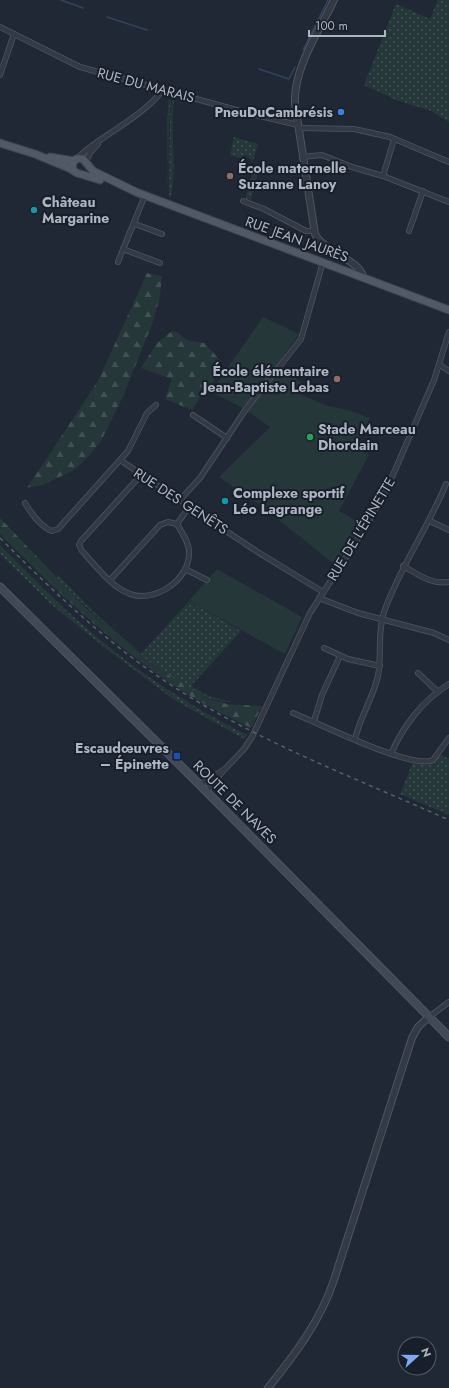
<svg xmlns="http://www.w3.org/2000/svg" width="449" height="1388" viewBox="0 0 449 1388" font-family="Jost,sans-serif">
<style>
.grass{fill:url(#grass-dots)}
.forest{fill:url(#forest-firs)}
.garden{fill:#253739}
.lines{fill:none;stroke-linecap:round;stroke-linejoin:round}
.stream{stroke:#33435d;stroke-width:1.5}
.minor-casing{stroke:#4e5561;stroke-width:6}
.tertiary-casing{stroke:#4e5561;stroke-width:8}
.secondary-casing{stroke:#4e5561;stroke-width:9}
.primary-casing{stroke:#3d4350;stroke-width:9}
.minor{stroke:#333a46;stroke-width:4.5}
.tertiary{stroke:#333a46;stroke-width:6}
.secondary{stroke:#414959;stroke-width:7}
.primary{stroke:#515966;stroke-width:7}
.rail{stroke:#555e6d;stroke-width:1.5;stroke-dasharray:4 4;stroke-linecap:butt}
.shop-dot{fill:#3f7fe0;stroke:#191f2a;stroke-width:1.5}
.education-dot{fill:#8d6e63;stroke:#191f2a;stroke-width:1.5}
.culture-dot{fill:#0f9aa8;stroke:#191f2a;stroke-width:1.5}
.leisure-dot{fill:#2e9e5b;stroke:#191f2a;stroke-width:1.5}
.transit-dot{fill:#1a4fb4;stroke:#191f2a;stroke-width:1.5}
.labels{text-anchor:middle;stroke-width:4;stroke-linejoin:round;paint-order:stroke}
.street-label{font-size:14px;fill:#adb5c3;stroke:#191f2a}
.poi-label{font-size:14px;font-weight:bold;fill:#adb5c3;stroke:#191f2a;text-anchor:start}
</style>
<defs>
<pattern id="grass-dots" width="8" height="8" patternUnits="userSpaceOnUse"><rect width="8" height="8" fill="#253739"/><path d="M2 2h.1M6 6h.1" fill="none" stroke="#425254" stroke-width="1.8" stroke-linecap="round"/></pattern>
<pattern id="forest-firs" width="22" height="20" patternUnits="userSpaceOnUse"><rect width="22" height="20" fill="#253739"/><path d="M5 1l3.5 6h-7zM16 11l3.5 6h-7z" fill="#425254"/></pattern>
</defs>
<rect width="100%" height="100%" fill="#202835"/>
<g class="grass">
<path d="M438 0H449V122L431 111 396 100 364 85 396 4 430 19Z"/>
<path d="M169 99 171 100 169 123 168 196 167 119Z"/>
<path d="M172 100H174C170 131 177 168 171 197H169L170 120Z"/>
<path d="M234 137 258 144 253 161 245 155 240 158 230 155Z"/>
<path d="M255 164 260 165 251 200 246 199V197Z"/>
<path d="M0 545C25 570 50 596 76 619 127 665 185 704 247 735L244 739 173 699 109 651 52 605 0 554Z"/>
<path d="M57 574 91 609 141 654 189 601 241 631 191 686 209 696 231 702C185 705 90 611 58 579Z"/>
<path d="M440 754 449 759V815L400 794 413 762 431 764Z"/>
</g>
<g class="forest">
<path d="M147 273 162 276 160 297 152 324 124 394 101 441 87 458 74 470 43 485 27 488 98 381Z"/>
<path d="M172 331 177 332 187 340 204 343 221 361 213 383 203 392 192 410 165 399 172 379 141 368 157 343Z"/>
<path d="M0 518 88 610 155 667 209 699 227 704 262 706 251 728C233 719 214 710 197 700 122 655 61 595 0 534Z"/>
</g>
<g class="garden">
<path d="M263 317 299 334 278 364 304 385 299 394 325 405 351 411 370 418 355 447 369 455 339 511 362 524 335 565 263 507 219 477 270 427 243 408 211 392Z"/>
<path d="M217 569 302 617 285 654 189 601Z"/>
</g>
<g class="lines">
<g class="stream">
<path d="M61 0 83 8"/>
<path d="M107 17 147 30"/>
<path d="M303 50 328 0"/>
<path d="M259 69 289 79 295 67"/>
</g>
<g class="minor-casing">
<g id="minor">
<path d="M0 27 80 67 251 114 298 125"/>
<path d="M0 75 14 34"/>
<path d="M298 128 354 129 390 137 449 162"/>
<path d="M394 139 383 176 449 202"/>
<path d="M302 157 322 155 352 167 383 176"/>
<path d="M77 158C81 155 85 151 89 148 104 136 156 106 162 89"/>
<path d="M86 162 90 153 98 144"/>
<path d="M243 201 264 209 306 231H314"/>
<path d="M135 224 162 234"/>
<path d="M409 231 423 191"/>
<path d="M123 249 160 263"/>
<path d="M118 262C127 239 136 218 145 195"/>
<path d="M440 365 449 371"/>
<path d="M193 415 227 438"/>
<path d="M120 460 253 549 323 592"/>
<path d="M141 475 81 541 79 545 82 551C95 565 111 587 130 594 155 603 190 580 189 552 189 542 182 533 177 524"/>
<path d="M179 501 200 478 246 409 301 339 323 262"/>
<path d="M25 503C31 513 41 527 52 531L58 529 128 451 147 413 156 405"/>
<path d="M430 521 449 530"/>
<path d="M177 524 189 507"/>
<path d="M403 566C418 574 431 585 449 582"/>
<path d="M185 569 207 580"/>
<path d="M110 580 160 525 168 522 177 524"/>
<path d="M319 598 358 613 434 633 449 640"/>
<path d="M324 648 348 659 380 666"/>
<path d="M418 673 438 692"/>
<path d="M293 713C319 723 411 770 433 760L449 738"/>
<path d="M314 721 322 695 340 656"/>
<path d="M355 739C360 717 373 698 378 676 382 655 377 633 384 612 400 567 428 528 446 484"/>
<path d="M391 754C403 726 423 700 449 684"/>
<path d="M200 785 225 769 244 749 252 737 310 613 368 523 389 484 434 380 449 332"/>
<path d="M206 792 223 771"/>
<path d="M429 1017 449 1002"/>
</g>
</g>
<g class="tertiary-casing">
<g id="tertiary">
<path d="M334 0C319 31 293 69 295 104L315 234C324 252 360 260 363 277"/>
<path d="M268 1388C295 1354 320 1322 334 1280L412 1038 418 1027 429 1017"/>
</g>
</g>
<g class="secondary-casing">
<path id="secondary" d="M0 587 200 785 449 1037"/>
</g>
<g class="primary-casing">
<g id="primary">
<path d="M0 143 35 154 69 168 77 173 100 180"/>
<path d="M50 157 74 161"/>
<path d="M74 171C70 163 74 157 83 159L93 171 136 192 449 310"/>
</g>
</g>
<use href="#minor" class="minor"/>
<use href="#tertiary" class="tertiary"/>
<use href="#secondary" class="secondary"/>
<use href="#primary" class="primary"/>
<path class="rail" d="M0 538C50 588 100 637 159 677 248 738 351 776 449 820"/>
</g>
<circle class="shop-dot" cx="341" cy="112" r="4"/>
<g class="education-dot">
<circle cx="230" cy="176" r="4"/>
<circle cx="337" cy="379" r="4"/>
</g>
<g class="culture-dot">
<circle cx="34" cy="210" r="4"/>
<circle cx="225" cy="501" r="4"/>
</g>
<circle class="leisure-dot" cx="310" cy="437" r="4"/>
<rect class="transit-dot" x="173" y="752" width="8" height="8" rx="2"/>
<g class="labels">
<g class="street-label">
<text transform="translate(146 85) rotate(15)" y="5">RUE DU MARAIS</text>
<text transform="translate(297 239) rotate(20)" y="5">RUE JEAN JAURÈS</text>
<text transform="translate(181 501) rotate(33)" y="5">RUE DES GENÊTS</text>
<text transform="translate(361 529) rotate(-59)" y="5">RUE DE L'ÉPINETTE</text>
<text transform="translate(235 802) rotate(45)" y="5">ROUTE DE NAVES</text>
</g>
<g class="poi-label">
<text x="333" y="117" text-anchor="end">PneuDuCambrésis</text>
<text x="238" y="173">École maternelle<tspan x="238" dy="16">Suzanne Lanoy</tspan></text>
<text x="42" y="207">Château<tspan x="42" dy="16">Margarine</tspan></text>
<text x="329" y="376" text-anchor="end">École élémentaire<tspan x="329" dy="16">Jean-Baptiste Lebas</tspan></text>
<text x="318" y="434">Stade Marceau<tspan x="318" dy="16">Dhordain</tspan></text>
<text x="233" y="498">Complexe sportif<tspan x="233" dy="16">Léo Lagrange</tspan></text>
<text x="169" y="753" text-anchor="end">Escaudœuvres<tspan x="169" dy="16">– Épinette</tspan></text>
</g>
</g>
<g transform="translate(417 1356) rotate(69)"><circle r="19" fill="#191f2a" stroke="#545b67"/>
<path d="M0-3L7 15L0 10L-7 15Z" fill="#81a8f5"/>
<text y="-6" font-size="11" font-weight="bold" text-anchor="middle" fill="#adb5c3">N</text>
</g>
<path d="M309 30v6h76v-6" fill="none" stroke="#adb5c3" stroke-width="2"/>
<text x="315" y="30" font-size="12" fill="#adb5c3" stroke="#191f2a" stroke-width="3" paint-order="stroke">100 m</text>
</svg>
